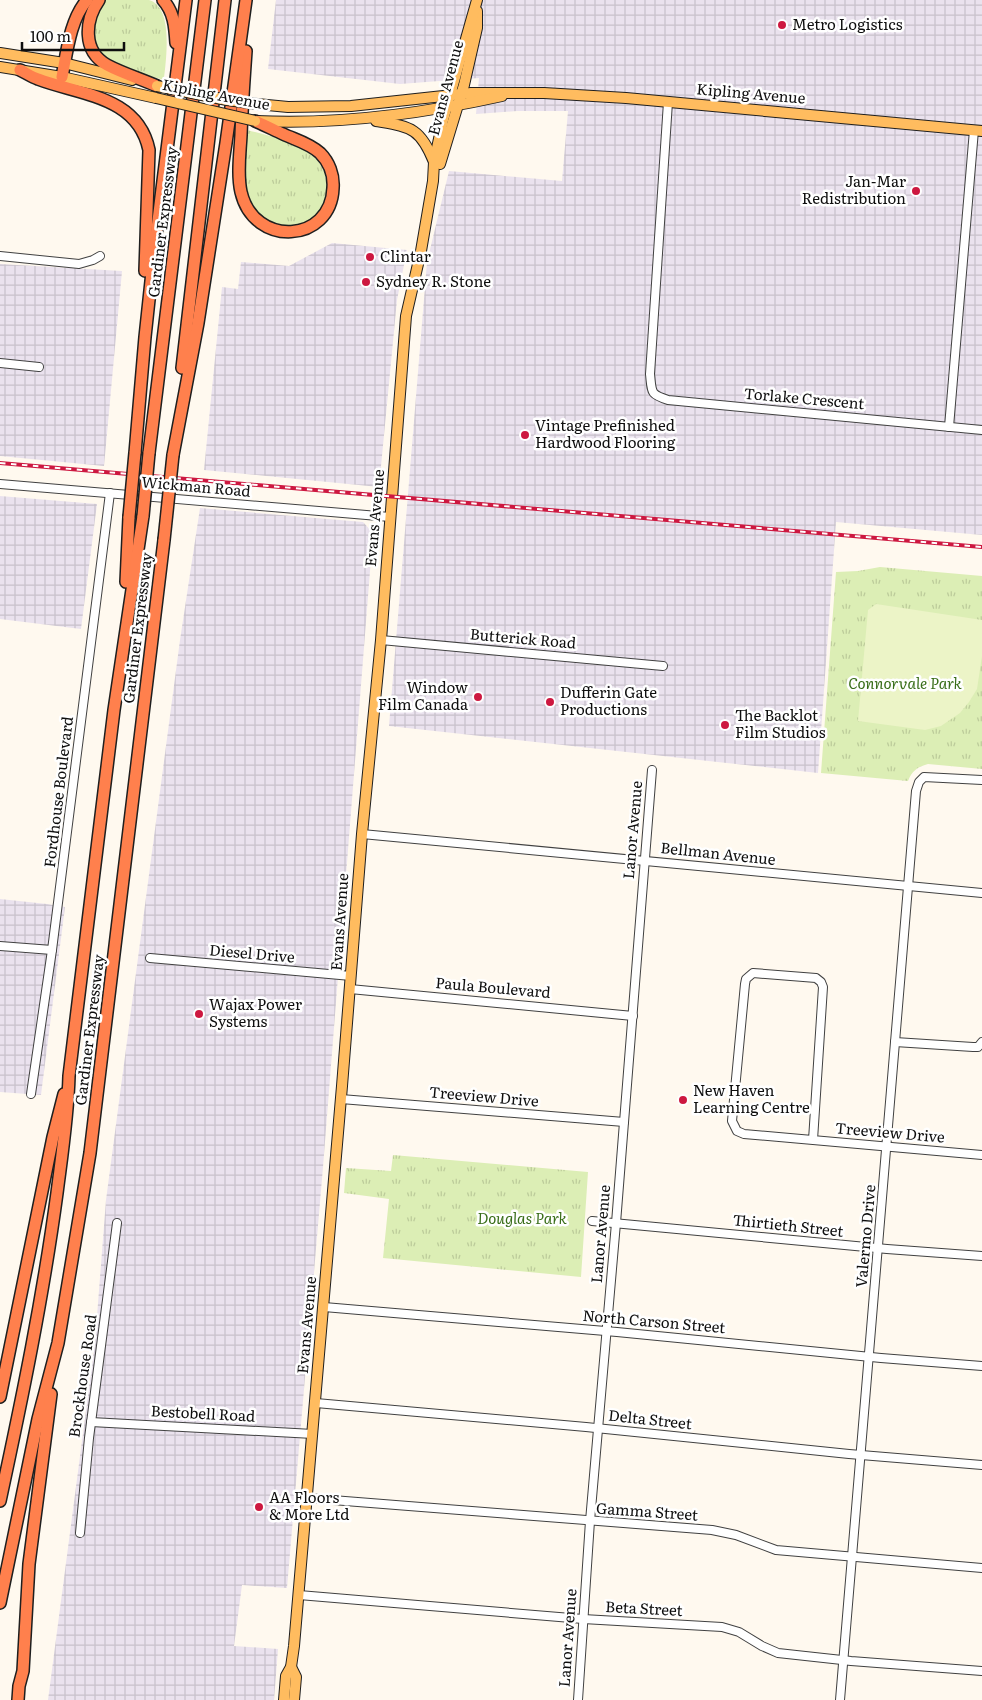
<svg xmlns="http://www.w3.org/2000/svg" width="982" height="1700" viewBox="0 0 982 1700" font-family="Literata,serif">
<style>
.industrial{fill:url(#industrial-grid)}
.grass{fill:url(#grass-tufts)}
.pitch{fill:#ecf4c7}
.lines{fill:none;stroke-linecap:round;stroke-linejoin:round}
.minor-casing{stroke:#414141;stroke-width:10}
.major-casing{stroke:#1f1f1f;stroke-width:12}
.highway-casing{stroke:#1f1f1f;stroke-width:14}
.minor{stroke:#fff;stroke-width:8}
.major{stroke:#ffbc5f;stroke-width:10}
.highway{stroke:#ff804d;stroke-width:11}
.rail-casing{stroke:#cd1840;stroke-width:4}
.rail{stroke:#fff;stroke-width:2;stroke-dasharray:5.5;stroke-linecap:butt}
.major-bridge-casing{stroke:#1f1f1f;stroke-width:12;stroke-linecap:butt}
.highway-bridge-casing{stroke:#1f1f1f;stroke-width:14;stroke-linecap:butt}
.major-bridge{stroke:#ffbc5f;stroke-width:10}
.highway-bridge{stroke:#ff804d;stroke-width:11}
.poi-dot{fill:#cd1840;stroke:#fff;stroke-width:2}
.labels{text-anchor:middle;stroke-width:5;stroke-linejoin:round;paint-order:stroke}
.poi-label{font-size:15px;fill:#0e0e0e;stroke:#fff;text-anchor:start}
.street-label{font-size:15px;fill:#0e0e0e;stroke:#fff}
.park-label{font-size:15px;font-style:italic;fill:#386d18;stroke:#fff}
</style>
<defs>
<pattern id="industrial-grid" width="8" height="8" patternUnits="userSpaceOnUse" patternTransform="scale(1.25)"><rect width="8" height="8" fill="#eae2ee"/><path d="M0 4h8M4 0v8" fill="none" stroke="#c8c1cb"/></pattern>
<pattern id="grass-tufts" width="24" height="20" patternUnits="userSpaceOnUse" patternTransform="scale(1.25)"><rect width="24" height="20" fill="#dceeb5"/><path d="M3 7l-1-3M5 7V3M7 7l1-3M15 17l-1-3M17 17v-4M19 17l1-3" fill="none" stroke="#bccb9a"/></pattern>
</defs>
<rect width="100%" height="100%" fill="#fff9ef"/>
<g class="industrial">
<path d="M276 0H982V535L836 522 818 773 389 726 427 262 449 171 562 181 568 111H517L476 114 479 78 400 84 268 69Z"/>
<path d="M332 243 407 250 397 300 379 487 204 470 222 287 238 289 241 262 289 266Z"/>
<path d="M0 264 122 271 104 466 0 456Z"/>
<path d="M0 496 97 504 81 629 0 619Z"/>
<path d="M200 508 363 522 373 533 323 1167 287 1588 242 1585 234 1646 278 1649 274 1700H48L95 1342 106 1200 180 640Z"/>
<path d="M0 899 47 904 65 907 41 1095 0 1092Z"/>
</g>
<g class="grass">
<path d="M106 0C116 0 142 0 149 0 174 7 166 61 164 80L139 73 105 59 94 46 93 26 102 2Z"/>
<path d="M247 130C270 136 296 141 314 157 341 182 321 232 284 228 280 228 274 224 270 222 266 220 260 218 257 215 253 210 245 193 244 187 240 169 245 148 247 130Z"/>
<path d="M880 567 982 576V769L928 764C917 767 912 771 908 781L821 773 836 572 858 571Z"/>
<path d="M393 1155 588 1172 581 1277 383 1258 389 1199 344 1193 346 1168 391 1171Z"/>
</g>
<path class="pitch" d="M876 604 982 620V656L977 689 969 702 960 713 941 726 925 730 858 721 868 610Z"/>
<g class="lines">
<g class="minor-casing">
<g id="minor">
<path d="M668 102 650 374C652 393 650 394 668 400L982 430"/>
<path d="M0 256 79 264 93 260 100 256"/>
<path d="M0 363 39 367"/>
<path d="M949 427 974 130"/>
<path d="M0 484 390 517"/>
<path d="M381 640 663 666"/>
<path d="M362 834 982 893"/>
<path d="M0 946 52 950"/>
<path d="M150 958 351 976"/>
<path d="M350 989 633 1016"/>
<path d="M895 1042 973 1047H978L982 1042"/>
<path d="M31 1094 52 950 110 493"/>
<path d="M341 1099 624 1122"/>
<path d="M813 1140 823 987 821 982 816 978 753 973 746 979 745 984 732 1121 737 1131 744 1134 982 1155"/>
<path d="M592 1221 887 1249 982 1256"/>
<path d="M324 1307 617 1332 881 1358 982 1366"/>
<path d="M316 1403 586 1427 849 1454 982 1465"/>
<path d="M91 1422 313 1434"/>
<path d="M307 1498 712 1530 736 1535 776 1550 982 1568"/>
<path d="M80 1533 89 1438 117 1223"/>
<path d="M299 1595 583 1619 722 1627 739 1632 762 1646 778 1653 851 1661 982 1671"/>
<path d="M578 1700 590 1521 616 1223 652 770"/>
<path d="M840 1700 916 791 919 782 924 777 982 780"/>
</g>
</g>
<g class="major-casing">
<g id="major">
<path d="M0 53 64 63 132 80"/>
<path d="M0 67 62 77 156 98"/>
<path d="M257 104 288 107 351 106 471 93H544L626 98 982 131"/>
<path d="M256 121C340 125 421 114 502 96"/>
<path d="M376 121C410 127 420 127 434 162"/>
<path d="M440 164 464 85 477 28V11"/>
<path d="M291 1667 296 1677 294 1700"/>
<path d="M284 1700 286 1676 291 1667 294 1646 342 1086 362 834 381 640 406 316 421 251 433 181 434 162 443 120 477 0"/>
</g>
</g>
<g class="highway-casing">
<g id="highway">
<path d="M99 0C85 20 82 51 107 65 122 73 141 79 157 86"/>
<path d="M163 0C174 12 175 27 176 43"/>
<path d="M246 51C244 79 242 107 241 135 240 154 237 174 241 192 254 248 331 243 333 188 334 175 329 162 320 153 309 143 296 140 283 134 274 130 265 125 255 121"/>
<path d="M20 70C26 73 32 77 38 79 80 95 138 96 149 150L145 271"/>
<path d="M62 77C67 51 70 20 87 0"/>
<path d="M182 368 225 0"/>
<path d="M135 453 145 337 155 244 186 0"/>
<path d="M149 453 205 0"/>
<path d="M173 455 198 323 226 143 246 0"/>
<path d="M126 582 129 517"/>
<path d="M0 1397 53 1137 64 1094"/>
<path d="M0 1501C22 1399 43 1297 57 1193 62 1154 68 1115 69 1076L114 710 143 516"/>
<path d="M0 1603 38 1419 58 1343 90 1153 164 540"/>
<path d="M18 1700 19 1686 23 1671 29 1564 51 1394"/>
</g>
</g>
<use href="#minor" class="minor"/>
<use href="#major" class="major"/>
<use href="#highway" class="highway"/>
<g class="rail-casing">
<path id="rail" d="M0 463 982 547"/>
</g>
<use href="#rail" class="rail"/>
<g class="major-bridge-casing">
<g id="major-bridge">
<path d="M157 86 227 100 257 104"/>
<path d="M156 98 255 121"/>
</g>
</g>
<g class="highway-bridge-casing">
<g id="highway-bridge">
<path d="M143 516 149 453"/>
<path d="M129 517 135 453"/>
<path d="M164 540 173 455"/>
</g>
</g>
<use href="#major-bridge" class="major-bridge"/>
<use href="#highway-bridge" class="highway-bridge"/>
</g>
<g class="poi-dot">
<circle cx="782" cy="25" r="5"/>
<circle cx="916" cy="191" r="5"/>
<circle cx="370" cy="257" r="5"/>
<circle cx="366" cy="282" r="5"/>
<circle cx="525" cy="435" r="5"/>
<circle cx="478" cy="697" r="5"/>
<circle cx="550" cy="702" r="5"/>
<circle cx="725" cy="725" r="5"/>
<circle cx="199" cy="1014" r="5"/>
<circle cx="683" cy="1100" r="5"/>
<circle cx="259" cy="1507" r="5"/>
</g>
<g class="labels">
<g class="poi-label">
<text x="792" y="30">Metro Logistics</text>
<text x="906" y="187" text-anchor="end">Jan-Mar<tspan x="906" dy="17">Redistribution</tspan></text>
<text x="380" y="262">Clintar</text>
<text x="376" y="287">Sydney R. Stone</text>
<text x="535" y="431">Vintage Prefinished<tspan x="535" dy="17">Hardwood Flooring</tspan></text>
<text x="468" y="693" text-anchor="end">Window<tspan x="468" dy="17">Film Canada</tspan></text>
<text x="560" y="698">Dufferin Gate<tspan x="560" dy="17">Productions</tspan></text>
<text x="735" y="721">The Backlot<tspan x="735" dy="17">Film Studios</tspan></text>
<text x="209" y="1010">Wajax Power<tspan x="209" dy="17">Systems</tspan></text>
<text x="693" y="1096">New Haven<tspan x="693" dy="17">Learning Centre</tspan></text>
<text x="269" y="1503">AA Floors<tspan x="269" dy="17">&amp; More Ltd</tspan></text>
</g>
<g class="street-label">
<text transform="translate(446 88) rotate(-75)" y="5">Evans Avenue</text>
<text transform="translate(751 94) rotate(5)" y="5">Kipling Avenue</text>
<text transform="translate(216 95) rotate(11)" y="5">Kipling Avenue</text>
<text transform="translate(163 222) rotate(-83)" y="5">Gardiner Expressway</text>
<text transform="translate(804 399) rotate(5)" y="5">Torlake Crescent</text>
<text transform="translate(196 487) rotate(5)" y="5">Wickman Road</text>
<text transform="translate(375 518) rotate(-85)" y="5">Evans Avenue</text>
<text transform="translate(138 628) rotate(-83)" y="5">Gardiner Expressway</text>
<text transform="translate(523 639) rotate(5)" y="5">Butterick Road</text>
<text transform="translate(59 792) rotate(-83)" y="5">Fordhouse Boulevard</text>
<text transform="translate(633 830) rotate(-85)" y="5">Lanor Avenue</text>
<text transform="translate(718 854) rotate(6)" y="5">Bellman Avenue</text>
<text transform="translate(340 922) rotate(-86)" y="5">Evans Avenue</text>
<text transform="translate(252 954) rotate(5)" y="5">Diesel Drive</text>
<text transform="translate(493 988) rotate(5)" y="5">Paula Boulevard</text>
<text transform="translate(90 1030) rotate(-83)" y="5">Gardiner Expressway</text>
<text transform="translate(484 1097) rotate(5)" y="5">Treeview Drive</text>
<text transform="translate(890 1133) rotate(5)" y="5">Treeview Drive</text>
<text transform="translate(788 1226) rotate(6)" y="5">Thirtieth Street</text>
<text transform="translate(601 1234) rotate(-85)" y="5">Lanor Avenue</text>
<text transform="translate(866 1236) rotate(-85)" y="5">Valermo Drive</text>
<text transform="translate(654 1322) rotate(5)" y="5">North Carson Street</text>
<text transform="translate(307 1325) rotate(-85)" y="5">Evans Avenue</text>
<text transform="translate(83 1376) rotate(-82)" y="5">Brockhouse Road</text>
<text transform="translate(203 1414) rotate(3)" y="5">Bestobell Road</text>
<text transform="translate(650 1420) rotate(6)" y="5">Delta Street</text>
<text transform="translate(647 1512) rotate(4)" y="5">Gamma Street</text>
<text transform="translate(644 1609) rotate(3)" y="5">Beta Street</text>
<text transform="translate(568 1638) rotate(-86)" y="5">Lanor Avenue</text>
</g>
<g class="park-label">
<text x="905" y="689">Connorvale Park</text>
<text x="522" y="1224">Douglas Park</text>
</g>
</g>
<path d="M22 42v8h102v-8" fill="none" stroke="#0e0e0e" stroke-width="2.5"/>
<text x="30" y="42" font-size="15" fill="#0e0e0e" stroke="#ffffff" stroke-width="4" paint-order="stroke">100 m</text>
</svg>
